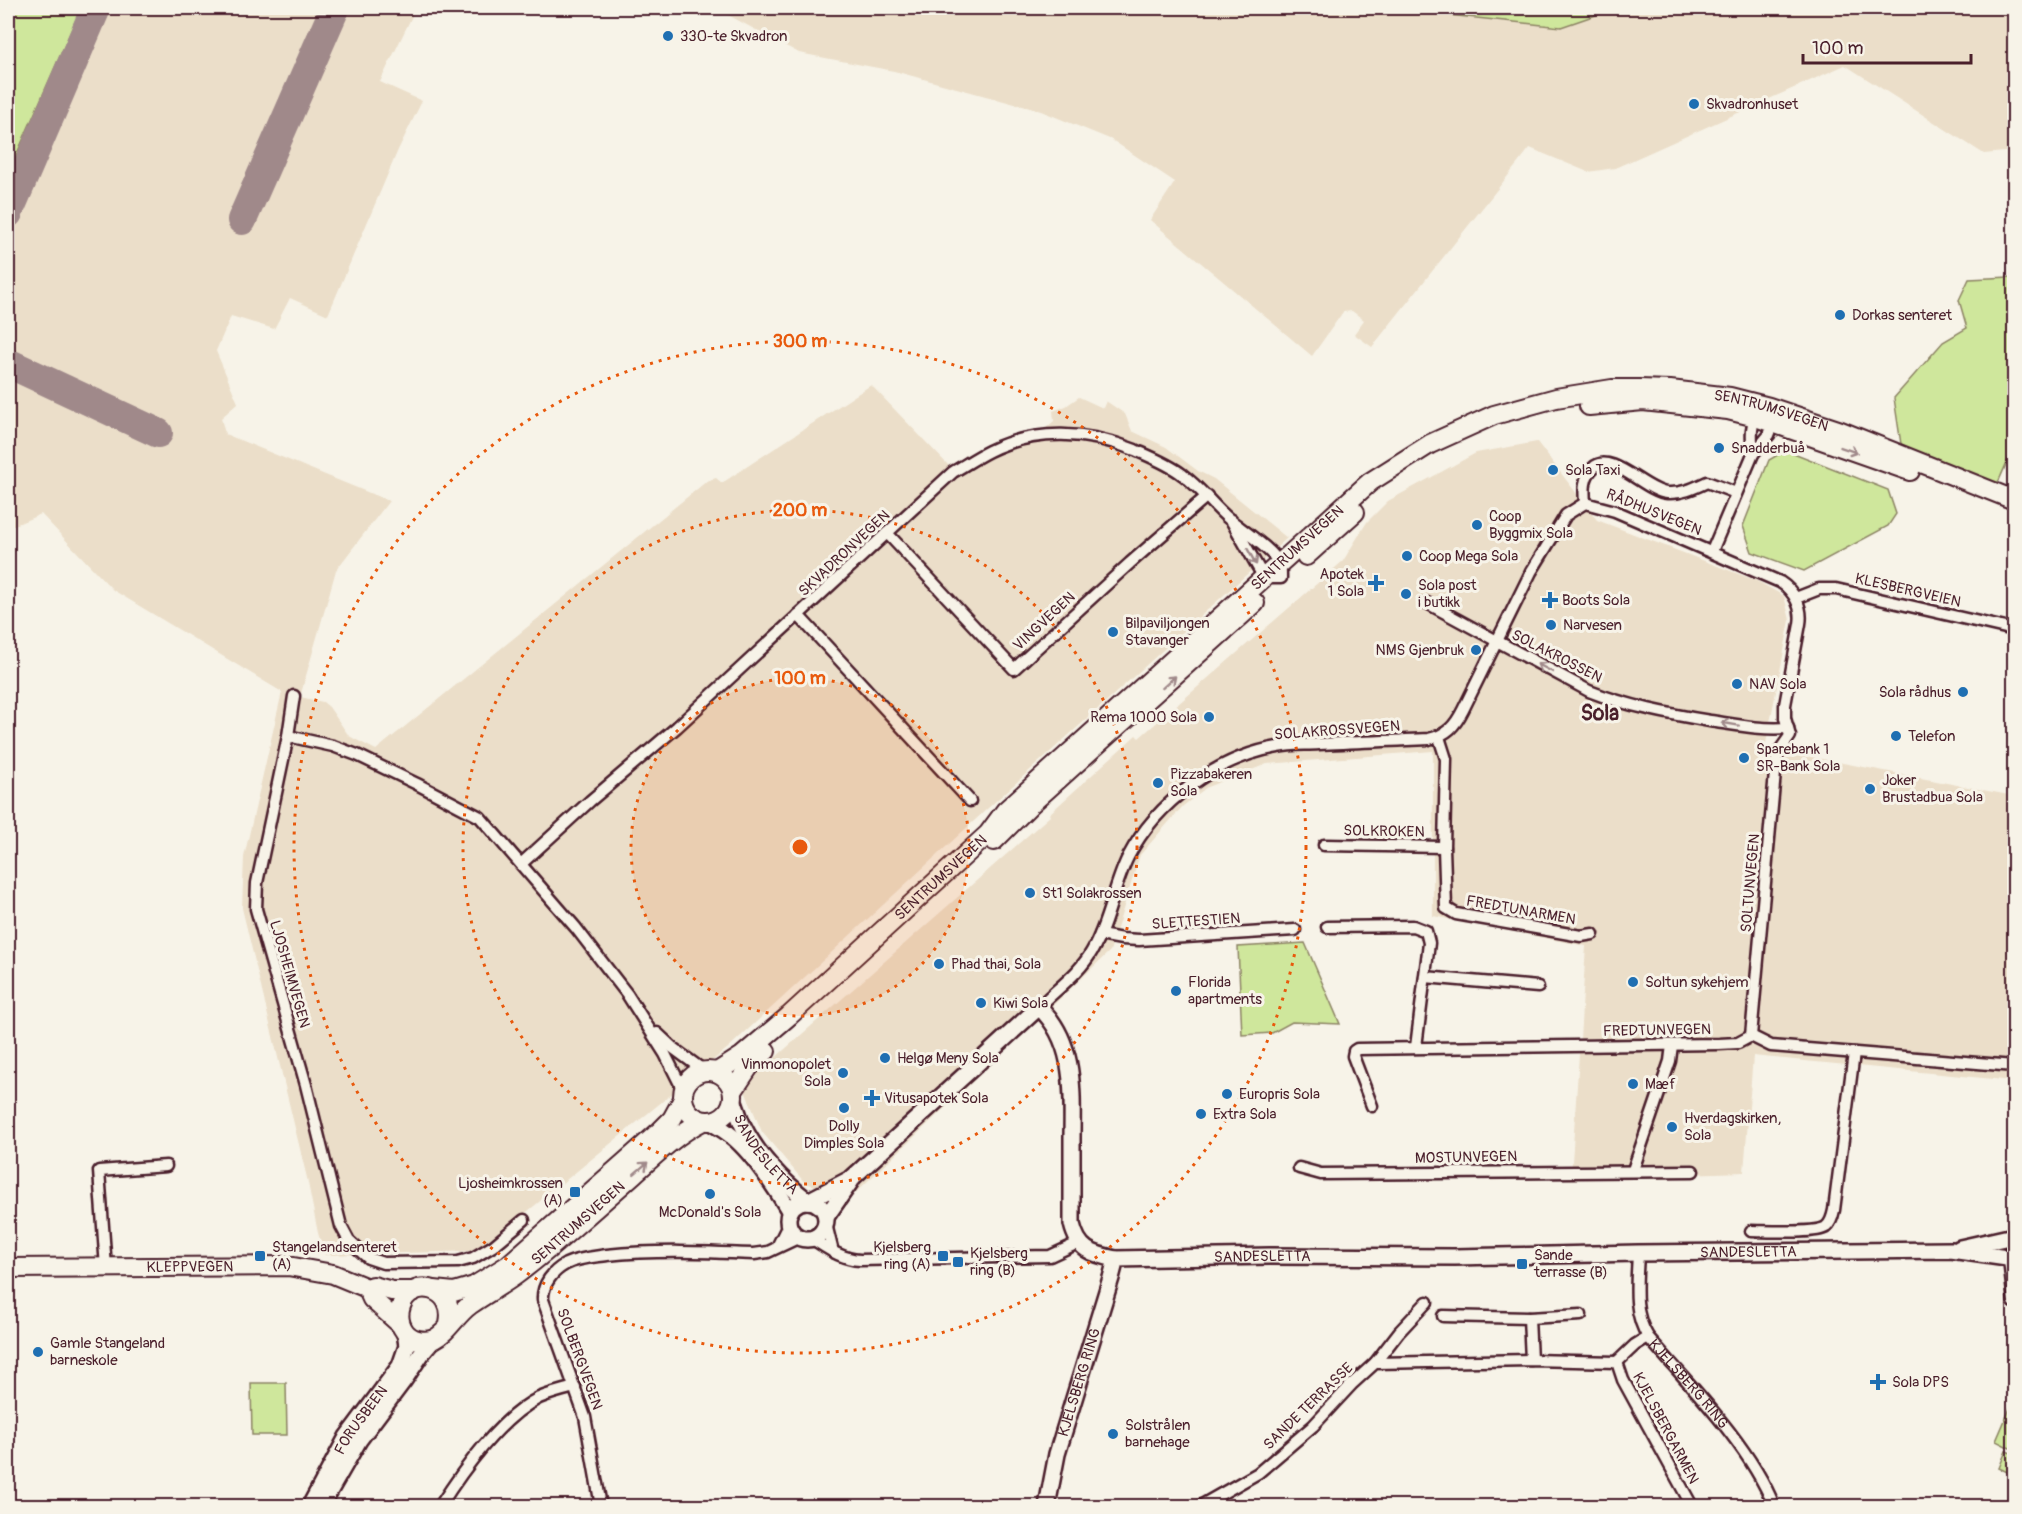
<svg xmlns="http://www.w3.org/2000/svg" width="2022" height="1514" viewBox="0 0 2022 1514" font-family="Pangolin,sans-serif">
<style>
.built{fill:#ebdec9}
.green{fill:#cfe79c;stroke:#8c8364;stroke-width:1.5}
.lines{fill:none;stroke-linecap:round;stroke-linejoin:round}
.taxiway{stroke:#a0898a;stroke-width:30}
.street-casing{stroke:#4a1f2b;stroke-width:15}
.secondary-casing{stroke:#4a1f2b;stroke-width:20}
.primary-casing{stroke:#4a1f2b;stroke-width:22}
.street{stroke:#f7f3e8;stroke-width:10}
.secondary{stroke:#f7f3e8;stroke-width:15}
.primary{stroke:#f7f3e8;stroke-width:18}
.oneway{stroke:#a0898a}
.ring{fill:none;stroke:#e8590c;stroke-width:3;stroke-dasharray:3 6}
.poi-dot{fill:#1f6fb2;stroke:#f7f3e8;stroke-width:2}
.labels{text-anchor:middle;stroke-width:6;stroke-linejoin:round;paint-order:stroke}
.poi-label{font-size:15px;fill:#4a1f2b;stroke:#f7f3e8;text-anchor:start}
.street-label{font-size:15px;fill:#4a1f2b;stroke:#f7f3e8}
.district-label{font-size:21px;font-weight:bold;fill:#4a1f2b;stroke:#f7f3e8}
.centre{fill:#e8590c;stroke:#f7f3e8;stroke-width:3}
.ring-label{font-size:18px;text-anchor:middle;font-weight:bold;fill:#e8590c;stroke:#f7f3e8;stroke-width:6;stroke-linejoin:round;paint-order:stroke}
</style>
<rect width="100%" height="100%" fill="#f7f3e8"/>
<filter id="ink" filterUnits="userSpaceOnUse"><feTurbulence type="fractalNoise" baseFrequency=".0167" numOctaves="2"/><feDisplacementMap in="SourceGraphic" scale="12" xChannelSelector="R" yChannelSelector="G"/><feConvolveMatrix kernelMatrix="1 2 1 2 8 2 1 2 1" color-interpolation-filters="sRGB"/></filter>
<g filter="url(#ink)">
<g class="built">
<path d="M8 8H416L380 82 422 101 398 150 328 315 290 298 274 329 231 316 216 351 238 403 221 418 225 434 389 501 336 570 300 697 323 702 329 707 349 736 376 750 707 481 716 478 722 483 871 385 949 466 990 443 1018 433 1044 430 1054 421 1053 411 1066 406 1079 397 1103 408 1106 401 1125 414 1132 431 1166 447 1198 471 1214 479 1287 538 987 809 728 1048 479 1251 325 1255 318 1233 307 1178 242 908 244 857 282 692 113 590 41 514 8 528Z"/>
<path d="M715 8H2014V151L1984 154 1845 65 1615 168 1588 172 1530 148 1372 347 1354 334 1364 320 1352 311 1343 312 1312 356 1150 220 1175 182 1112 140 1041 111 894 71 799 53Z"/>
<path d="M1537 442 1597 520 1757 581 1784 596 1790 620 1765 748 2014 796V1081L1753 1056 1744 1172 1571 1178 1586 946 1433 916V751L1267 764 1207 787 1183 806 1140 855 1110 951 852 1196 805 1183 762 1132 743 1086 1050 816 1049 814 1136 735 1139 738 1343 561 1367 522 1388 501 1476 453Z"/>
</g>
<g class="green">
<path d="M8 8H81L8 174Z"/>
<path d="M1382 8H1616L1561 27Z"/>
<path d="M2014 272V446L1997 485 1947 467 1901 444 1894 398 1943 342 1967 328 1959 300 1969 279 2010 277Z"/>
<path d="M1786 450 1888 490 1896 514 1888 526 1804 571 1752 552 1743 526 1769 460Z"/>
<path d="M1305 943 1340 1024 1292 1022 1272 1033 1242 1035 1238 947Z"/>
<path d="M286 1383 287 1435H252L251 1383Z"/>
<path d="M2014 1399V1450L1996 1441Z"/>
<path d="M2006 1451 2014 1454V1475L1999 1468Z"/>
</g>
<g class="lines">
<g class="taxiway">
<path d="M8 213 96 8"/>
<path d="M242 220 335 8"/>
<path d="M8 363 158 433"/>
</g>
<g class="street-casing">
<g id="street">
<path d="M1753 454C1752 441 1749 425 1758 415"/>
<path d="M1585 503 1615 511 1780 582C1794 591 1803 607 1800 624L1785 705V718L1790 736 1778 753 1776 762 1751 1036"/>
<path d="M1585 503C1584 490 1583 478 1593 468 1611 450 1646 492 1667 493 1682 494 1694 488 1707 482L1736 493"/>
<path d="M887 533 1014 669 1130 563 1207 496"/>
<path d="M1712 551 1753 454 1769 435 1774 423 1772 418"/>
<path d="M1796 598 1819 589H1836L2014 630"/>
<path d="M1427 603 1589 691C1627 706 1669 714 1710 721 1737 725 1761 730 1788 728"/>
<path d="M798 615 970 801"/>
<path d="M294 696 288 736 257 883 256 909 306 1085 341 1226 349 1241 368 1258 383 1263 458 1262 473 1258 493 1246 524 1220"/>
<path d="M288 736 333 746 357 755 417 784 480 817 576 928 627 994 665 1054 683 1090"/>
<path d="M1439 737 1446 759 1444 847 1446 908 1456 914 1581 936 1593 934"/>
<path d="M1324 845 1444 847"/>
<path d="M521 864 590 801 677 727 953 472C965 465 977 457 989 451 1036 428 1088 431 1135 450 1151 457 1169 464 1183 475 1201 488 1213 506 1229 519 1241 529 1275 551 1280 565 1281 568 1281 574 1281 578H1264L1231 520"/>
<path d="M1327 927 1413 926 1426 931 1429 943 1416 1047"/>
<path d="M1100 935 1122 939 1139 940 1295 930"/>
<path d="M1425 977 1538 987"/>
<path d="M1039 1007C1056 989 1079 974 1092 951 1109 922 1113 887 1128 857 1156 803 1217 757 1278 747 1291 744 1305 745 1319 744 1355 742 1392 741 1429 739 1447 735 1455 726 1463 710L1531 572 1566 515 1585 503"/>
<path d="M657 1033 673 1048 703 1070"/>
<path d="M1751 1036 1771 1046 2014 1066"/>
<path d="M1372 1106 1353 1056 1354 1051 1357 1049 1719 1044 1738 1043 1751 1036"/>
<path d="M1299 1168 1321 1174 1693 1171"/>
<path d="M1633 1170 1670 1061 1672 1045"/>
<path d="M826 1224 833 1252"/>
<path d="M1751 1231C1765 1231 1816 1234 1826 1227 1831 1223 1833 1215 1834 1210L1854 1053"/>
<path d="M811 1238C827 1248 841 1259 860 1260L1050 1256 1078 1243"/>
<path d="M777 1247 789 1223"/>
<path id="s1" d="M1638 1253C1637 1281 1632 1312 1648 1337 1690 1385 1751 1447 1774 1506"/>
<path d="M2009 1260 2014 1302"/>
<path d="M106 1268 99 1171 166 1166"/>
<path d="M1443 1316 1529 1318 1581 1315"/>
<path d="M1529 1318 1531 1360"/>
<path d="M1617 1362 1623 1380 1692 1506"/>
<path d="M1375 1363 1399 1332 1427 1302"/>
<path d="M440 1506C462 1471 501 1417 539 1398 551 1393 563 1390 575 1387"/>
<path d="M601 1506 585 1417 543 1300C542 1284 553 1271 566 1264 578 1258 594 1257 607 1255 655 1250 705 1252 754 1254L768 1252 800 1237"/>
<path d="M1200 1506 1258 1473 1313 1426 1352 1384 1375 1363 1531 1360 1617 1362 1635 1345 1648 1337"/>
</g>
</g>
<g class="secondary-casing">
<g id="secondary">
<path id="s2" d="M733 1100C737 1109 739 1118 743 1126 757 1155 783 1182 808 1201"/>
<path d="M709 1121C715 1125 723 1129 729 1134 751 1150 776 1188 790 1212"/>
<path id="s3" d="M808 1201 852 1178 1039 1007C1077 1043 1072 1094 1072 1141 1072 1169 1072 1196 1072 1224 1078 1250 1091 1254 1116 1259L1269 1256 1455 1257 1638 1253 1951 1250 2007 1258"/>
<circle cx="807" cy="1220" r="19"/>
<path d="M826 1217 851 1181"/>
<path d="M1960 1248 2009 1237"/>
<path d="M325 1499 359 1440 404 1380 422 1353 434 1339"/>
<path id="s4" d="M310 1506 347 1437 400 1366 407 1346 405 1332"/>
<path id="s5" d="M1047 1506 1057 1454 1111 1278 1116 1259"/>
</g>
</g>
<g class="primary-casing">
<g id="primary">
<path d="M1589 406 1643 401 1728 410 1756 417 1910 471"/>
<path d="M1306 556 1355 512"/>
<path d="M994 841 1032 803 1255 603"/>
<circle cx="708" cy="1096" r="25"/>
<path id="s6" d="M717 1072 742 1056 789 1016 988 834 1005 811 1370 482 1430 444 1494 415 1556 398 1612 389H1639L1670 390 1730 397 1769 407 1841 431 2014 500"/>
<path d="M733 1091 749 1067 766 1051"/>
<path id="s7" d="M8 1268 288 1266 333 1274 367 1288 373 1286 392 1291H414"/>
<path d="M367 1288 372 1299 400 1324"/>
<path d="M434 1290 454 1292 474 1286 508 1265 659 1132 672 1119 683 1099"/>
<path id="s8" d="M449 1324C457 1286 410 1276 401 1306 398 1315 399 1324 405 1332 411 1340 424 1343 434 1339 447 1333 457 1314 470 1305 485 1294 501 1286 516 1275 528 1266 540 1256 552 1246 580 1222 607 1198 634 1174 656 1154 677 1134 703 1121"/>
</g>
</g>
<use href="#street" class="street"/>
<use href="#secondary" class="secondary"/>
<use href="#primary" class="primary"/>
</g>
<defs><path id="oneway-shaft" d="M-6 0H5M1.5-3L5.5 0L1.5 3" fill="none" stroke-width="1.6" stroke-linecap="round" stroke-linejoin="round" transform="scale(1.5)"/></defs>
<g class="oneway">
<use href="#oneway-shaft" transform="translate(1849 450) rotate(19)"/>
<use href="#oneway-shaft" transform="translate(1252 557) rotate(61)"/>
<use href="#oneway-shaft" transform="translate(1545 668) rotate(-152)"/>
<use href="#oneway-shaft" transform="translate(1169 682) rotate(-42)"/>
<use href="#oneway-shaft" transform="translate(1730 724) rotate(-170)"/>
<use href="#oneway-shaft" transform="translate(641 1168) rotate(-41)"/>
</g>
</g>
<circle cx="800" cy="847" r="169" fill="#e8590c" fill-opacity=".12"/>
<g class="ring">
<circle cx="800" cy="847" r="169"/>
<circle cx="800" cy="847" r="337"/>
<circle cx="800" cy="847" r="506"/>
</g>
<g class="poi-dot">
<circle cx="668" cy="36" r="6"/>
<circle cx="1694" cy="104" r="6"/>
<circle cx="1840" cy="315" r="6"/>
<circle cx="1719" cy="448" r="6"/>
<circle cx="1553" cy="470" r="6"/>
<circle cx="1477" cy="525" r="6"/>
<circle cx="1407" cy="556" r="6"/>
<path d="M1373 574h6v6h6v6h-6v6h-6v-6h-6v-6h6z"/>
<circle cx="1406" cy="594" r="6"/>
<path d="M1547 591h6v6h6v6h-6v6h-6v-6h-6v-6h6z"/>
<circle cx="1551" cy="625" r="6"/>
<circle cx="1113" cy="632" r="6"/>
<circle cx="1476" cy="650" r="6"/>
<circle cx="1737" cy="684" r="6"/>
<circle cx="1963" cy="692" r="6"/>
<circle cx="1209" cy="717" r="6"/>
<circle cx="1896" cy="736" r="6"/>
<circle cx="1744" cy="758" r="6"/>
<circle cx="1158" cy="783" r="6"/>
<circle cx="1870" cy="789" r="6"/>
<circle cx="1030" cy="893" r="6"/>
<circle cx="939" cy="964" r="6"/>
<circle cx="1633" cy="982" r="6"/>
<circle cx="1176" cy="991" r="6"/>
<circle cx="981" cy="1003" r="6"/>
<circle cx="885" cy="1058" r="6"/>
<circle cx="843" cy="1073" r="6"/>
<circle cx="1633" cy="1084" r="6"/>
<circle cx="1227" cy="1094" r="6"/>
<path d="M869 1089h6v6h6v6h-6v6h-6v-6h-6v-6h6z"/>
<circle cx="844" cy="1108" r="6"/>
<circle cx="1201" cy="1114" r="6"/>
<circle cx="1672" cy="1127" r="6"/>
<rect x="569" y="1186" width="12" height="12" rx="3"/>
<circle cx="710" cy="1194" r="6"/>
<rect x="254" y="1250" width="12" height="12" rx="3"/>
<rect x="937" y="1250" width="12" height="12" rx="3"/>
<rect x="952" y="1256" width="12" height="12" rx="3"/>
<rect x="1516" y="1258" width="12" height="12" rx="3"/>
<circle cx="38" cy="1352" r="6"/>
<path d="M1875 1373h6v6h6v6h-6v6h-6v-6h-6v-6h6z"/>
<circle cx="1113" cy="1434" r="6"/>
</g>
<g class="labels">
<g class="poi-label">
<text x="680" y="41">330-te Skvadron</text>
<text x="1706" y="109">Skvadronhuset</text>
<text x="1852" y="320">Dorkas senteret</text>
<text x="1731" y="453">Snadderbuå</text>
<text x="1565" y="475">Sola Taxi</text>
<text x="1489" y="521">Coop<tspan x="1489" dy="17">Byggmix Sola</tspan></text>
<text x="1419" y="561">Coop Mega Sola</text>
<text x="1364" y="579" text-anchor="end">Apotek<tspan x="1364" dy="17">1 Sola</tspan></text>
<text x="1418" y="590">Sola post<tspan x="1418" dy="17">i butikk</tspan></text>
<text x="1562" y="605">Boots Sola</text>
<text x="1125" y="628">Bilpaviljongen<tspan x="1125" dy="17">Stavanger</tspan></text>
<text x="1563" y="630">Narvesen</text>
<text x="1464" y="655" text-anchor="end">NMS Gjenbruk</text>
<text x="1749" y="689">NAV Sola</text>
<text x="1951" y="697" text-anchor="end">Sola rådhus</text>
<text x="1197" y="722" text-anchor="end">Rema 1000 Sola</text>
<text x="1908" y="741">Telefon</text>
<text x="1756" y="754">Sparebank 1<tspan x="1756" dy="17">SR-Bank Sola</tspan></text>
<text x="1170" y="779">Pizzabakeren<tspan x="1170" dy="17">Sola</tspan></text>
<text x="1882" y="785">Joker<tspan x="1882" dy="17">Brustadbua Sola</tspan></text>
<text x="1042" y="898">St1 Solakrossen</text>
<text x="951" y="969">Phad thai, Sola</text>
<text x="1188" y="987">Florida<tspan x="1188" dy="17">apartments</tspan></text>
<text x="1645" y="987">Soltun sykehjem</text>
<text x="993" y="1008">Kiwi Sola</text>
<text x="897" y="1063">Helgø Meny Sola</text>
<text x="831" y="1069" text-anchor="end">Vinmonopolet<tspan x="831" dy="17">Sola</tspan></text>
<text x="1645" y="1089">Mæf</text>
<text x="1239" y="1099">Europris Sola</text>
<text x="884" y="1103">Vitusapotek Sola</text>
<text x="1213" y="1119">Extra Sola</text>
<text x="1684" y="1123">Hverdagskirken,<tspan x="1684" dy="17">Sola</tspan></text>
<text x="844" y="1131" text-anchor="middle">Dolly<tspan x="844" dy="17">Dimples Sola</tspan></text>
<text x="563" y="1188" text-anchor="end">Ljosheimkrossen<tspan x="563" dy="17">(A)</tspan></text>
<text x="710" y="1217" text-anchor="middle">McDonald's Sola</text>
<text x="272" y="1252">Stangelandsenteret<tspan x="272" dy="17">(A)</tspan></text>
<text x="931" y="1252" text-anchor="end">Kjelsberg<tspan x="931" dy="17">ring (A)</tspan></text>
<text x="970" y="1258">Kjelsberg<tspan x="970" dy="17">ring (B)</tspan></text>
<text x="1534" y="1260">Sande<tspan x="1534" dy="17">terrasse (B)</tspan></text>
<text x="50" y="1348">Gamle Stangeland<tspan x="50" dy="17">barneskole</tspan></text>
<text x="1892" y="1387">Sola DPS</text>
<text x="1125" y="1430">Solstrålen<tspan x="1125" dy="17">barnehage</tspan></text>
</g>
<g class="street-label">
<text dy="5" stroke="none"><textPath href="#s6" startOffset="1305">SENTRUMSVEGEN</textPath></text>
<text transform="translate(1654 512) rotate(22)" y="5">RÅDHUSVEGEN</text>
<text dy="5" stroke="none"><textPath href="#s6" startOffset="783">SENTRUMSVEGEN</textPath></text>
<text transform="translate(844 553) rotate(-43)" y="5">SKVADRONVEGEN</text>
<text transform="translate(1908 590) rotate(13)" y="5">KLESBERGVEIEN</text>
<text transform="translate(1044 621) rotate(-43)" y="5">VINGVEGEN</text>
<text transform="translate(1557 656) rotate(27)" y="5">SOLAKROSSEN</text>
<text transform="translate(1337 730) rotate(-4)" y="5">SOLAKROSSVEGEN</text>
<text transform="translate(1384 831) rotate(1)" y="5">SOLKROKEN</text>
<text dy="5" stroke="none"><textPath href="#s6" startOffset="297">SENTRUMSVEGEN</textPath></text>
<text transform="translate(1750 883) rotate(-85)" y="5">SOLTUNVEGEN</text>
<text transform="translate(1521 910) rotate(10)" y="5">FREDTUNARMEN</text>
<text transform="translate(1196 921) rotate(-4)" y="5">SLETTESTIEN</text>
<text transform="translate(290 974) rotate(74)" y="5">LJOSHEIMVEGEN</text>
<text transform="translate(1657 1030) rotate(-1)" y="5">FREDTUNVEGEN</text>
<text dy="5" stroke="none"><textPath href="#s2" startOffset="64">SANDESLETTA</textPath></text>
<text transform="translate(1466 1157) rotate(-1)" y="5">MOSTUNVEGEN</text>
<text dy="5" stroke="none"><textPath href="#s8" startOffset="326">SENTRUMSVEGEN</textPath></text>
<text dy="5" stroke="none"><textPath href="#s3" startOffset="1222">SANDESLETTA</textPath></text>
<text dy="5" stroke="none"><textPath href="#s3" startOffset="736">SANDESLETTA</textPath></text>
<text dy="5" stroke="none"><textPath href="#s7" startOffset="182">KLEPPVEGEN</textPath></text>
<text transform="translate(580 1359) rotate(70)" y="5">SOLBERGVEGEN</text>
<text dy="5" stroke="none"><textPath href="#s5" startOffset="128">KJELSBERG RING</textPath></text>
<text dy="5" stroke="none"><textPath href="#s1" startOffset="148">KJELSBERG RING</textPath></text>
<text transform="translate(1308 1406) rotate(-44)" y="5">SANDE TERRASSE</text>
<text dy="5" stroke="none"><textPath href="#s4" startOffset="100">FORUSBEEN</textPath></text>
<text transform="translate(1666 1428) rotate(62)" y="5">KJELSBERGARMEN</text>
</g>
<g class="district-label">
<text x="1600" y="720">Sola</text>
</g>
</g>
<circle cx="800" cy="847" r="9" class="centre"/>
<g class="ring-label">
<text x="800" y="347">300 m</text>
<text x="800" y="516">200 m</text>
<text x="800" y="684">100 m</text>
</g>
<rect width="2022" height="1514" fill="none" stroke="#f7f3e8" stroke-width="30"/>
<rect x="15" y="15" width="1992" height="1484" fill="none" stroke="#4a1f2b" stroke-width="2" filter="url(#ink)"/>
<path d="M1803 54v9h168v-9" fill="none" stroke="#4a1f2b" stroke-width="3"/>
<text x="1812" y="54" font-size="18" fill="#4a1f2b" stroke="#f7f3e8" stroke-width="4.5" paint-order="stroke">100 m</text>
</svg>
